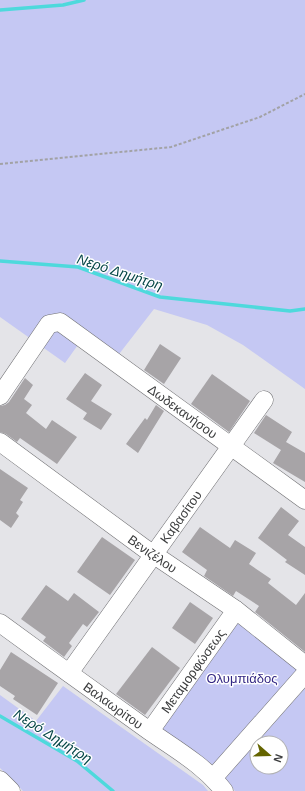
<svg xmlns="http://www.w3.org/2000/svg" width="305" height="791" viewBox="0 0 305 791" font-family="Arial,sans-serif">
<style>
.green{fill:#c5c8f3;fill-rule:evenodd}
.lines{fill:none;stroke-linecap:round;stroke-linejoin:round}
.stream{stroke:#4ed9dc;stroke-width:3.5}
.building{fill:#a7a4a7}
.minor-casing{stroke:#707073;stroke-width:19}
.path{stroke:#a2a2a5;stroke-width:2;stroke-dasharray:3 2;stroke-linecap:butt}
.minor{stroke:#fff;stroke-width:18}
.labels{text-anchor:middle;stroke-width:3;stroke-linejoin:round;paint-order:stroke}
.street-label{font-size:13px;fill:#3c3d3e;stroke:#fff}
.park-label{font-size:13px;fill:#342884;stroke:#fff}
.water-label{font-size:14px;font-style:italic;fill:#08484a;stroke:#fff}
</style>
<rect width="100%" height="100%" fill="#e4e4e8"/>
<g class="green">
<path d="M0 0H305V389L243 345 207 325 154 309 116 358 85 335 65 363 0 317Z"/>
<path d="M235 617 301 671 216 767 158 729Z"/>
<path d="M63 686 203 785 208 791H23L0 768V695L36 721Z"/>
<path d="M305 688V791H235L225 778ZM257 743H281V767H257Z"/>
</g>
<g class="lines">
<g class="stream">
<path d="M0 10 63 5 84 0"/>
<path d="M0 261 78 267 160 297 290 311 305 309"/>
<path d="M0 716 77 761 113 791"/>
</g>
</g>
<g class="building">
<path d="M160 344 181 358 164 384 144 370Z"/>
<path d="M85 373 102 385 91 401 112 414 101 430 83 419 87 413 66 399Z"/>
<path d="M212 374 250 401 229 432 191 404Z"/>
<path d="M25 378 33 385 24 399 32 405 26 413 46 429 52 420 77 437 57 464 20 438 17 442 6 434 0 432V406L5 405 9 402Z"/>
<path d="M156 405 164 411 138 453 126 444 145 418 147 420Z"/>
<path d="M266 415 292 432 286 442 305 453V482L273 463 281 450 254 433Z"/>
<path d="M0 469 28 488 20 500 23 502 16 513 19 516 11 528 0 520Z"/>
<path d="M281 507 299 521 288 535 305 547V575L285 562 287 560 258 538Z"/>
<path d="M200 527 230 548 235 540 256 553 249 564 271 579 268 583 296 605 305 593V652L255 612 259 606 236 591 233 596 204 576 207 570 182 552Z"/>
<path d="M102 537 135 560 110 595 77 572Z"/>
<path d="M46 585 68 601 74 593 99 612 87 627 83 624 69 643 72 646 64 657 43 641 46 637 21 619Z"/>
<path d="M190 602 213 618 195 644 172 628Z"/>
<path d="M152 647 180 668 145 715 116 694Z"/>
<path d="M11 652 58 683 37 715 13 699 15 696 0 686V670Z"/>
</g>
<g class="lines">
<g class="minor-casing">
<g id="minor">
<path id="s1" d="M0 396 49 324 60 322 305 500"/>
<path id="s2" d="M0 442 144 548 236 610 305 665"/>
<path id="s3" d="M0 623C49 659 99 695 148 730 175 749 204 765 224 791"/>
<path id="s4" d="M69 673 264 400"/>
<path id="s5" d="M150 731 236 610"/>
<path d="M214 777 305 674"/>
<path d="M0 780 11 791"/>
</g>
</g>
<path class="path" d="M0 164 171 147 260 117 305 94"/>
<use href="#minor" class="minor"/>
</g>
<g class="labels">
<g class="street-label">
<text dy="5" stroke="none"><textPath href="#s1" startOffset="250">Δωδεκανήσου</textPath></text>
<text dy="5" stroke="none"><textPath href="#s4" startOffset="192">Καβασίτου</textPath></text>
<text dy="5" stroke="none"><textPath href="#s2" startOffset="189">Βενιζέλου</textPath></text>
<text dy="5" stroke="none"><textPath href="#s5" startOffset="74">Μεταμορφώσεως</textPath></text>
<text dy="5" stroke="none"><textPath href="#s3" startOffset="140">Βαλαωρίτου</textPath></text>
</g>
<g class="park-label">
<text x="242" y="683">Ολυμπιάδος</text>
</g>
<g class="water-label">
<text transform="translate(120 272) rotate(18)" y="5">Νερό Δημήτρη</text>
<text transform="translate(53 736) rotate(32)" y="5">Νερό Δημήτρη</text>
</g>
</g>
<g transform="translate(269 755) rotate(110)"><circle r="19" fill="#ffffff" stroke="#b1b1b2"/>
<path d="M0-3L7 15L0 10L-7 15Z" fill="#656500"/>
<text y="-6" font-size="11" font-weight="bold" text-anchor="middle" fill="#3c3d3e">N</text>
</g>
</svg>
